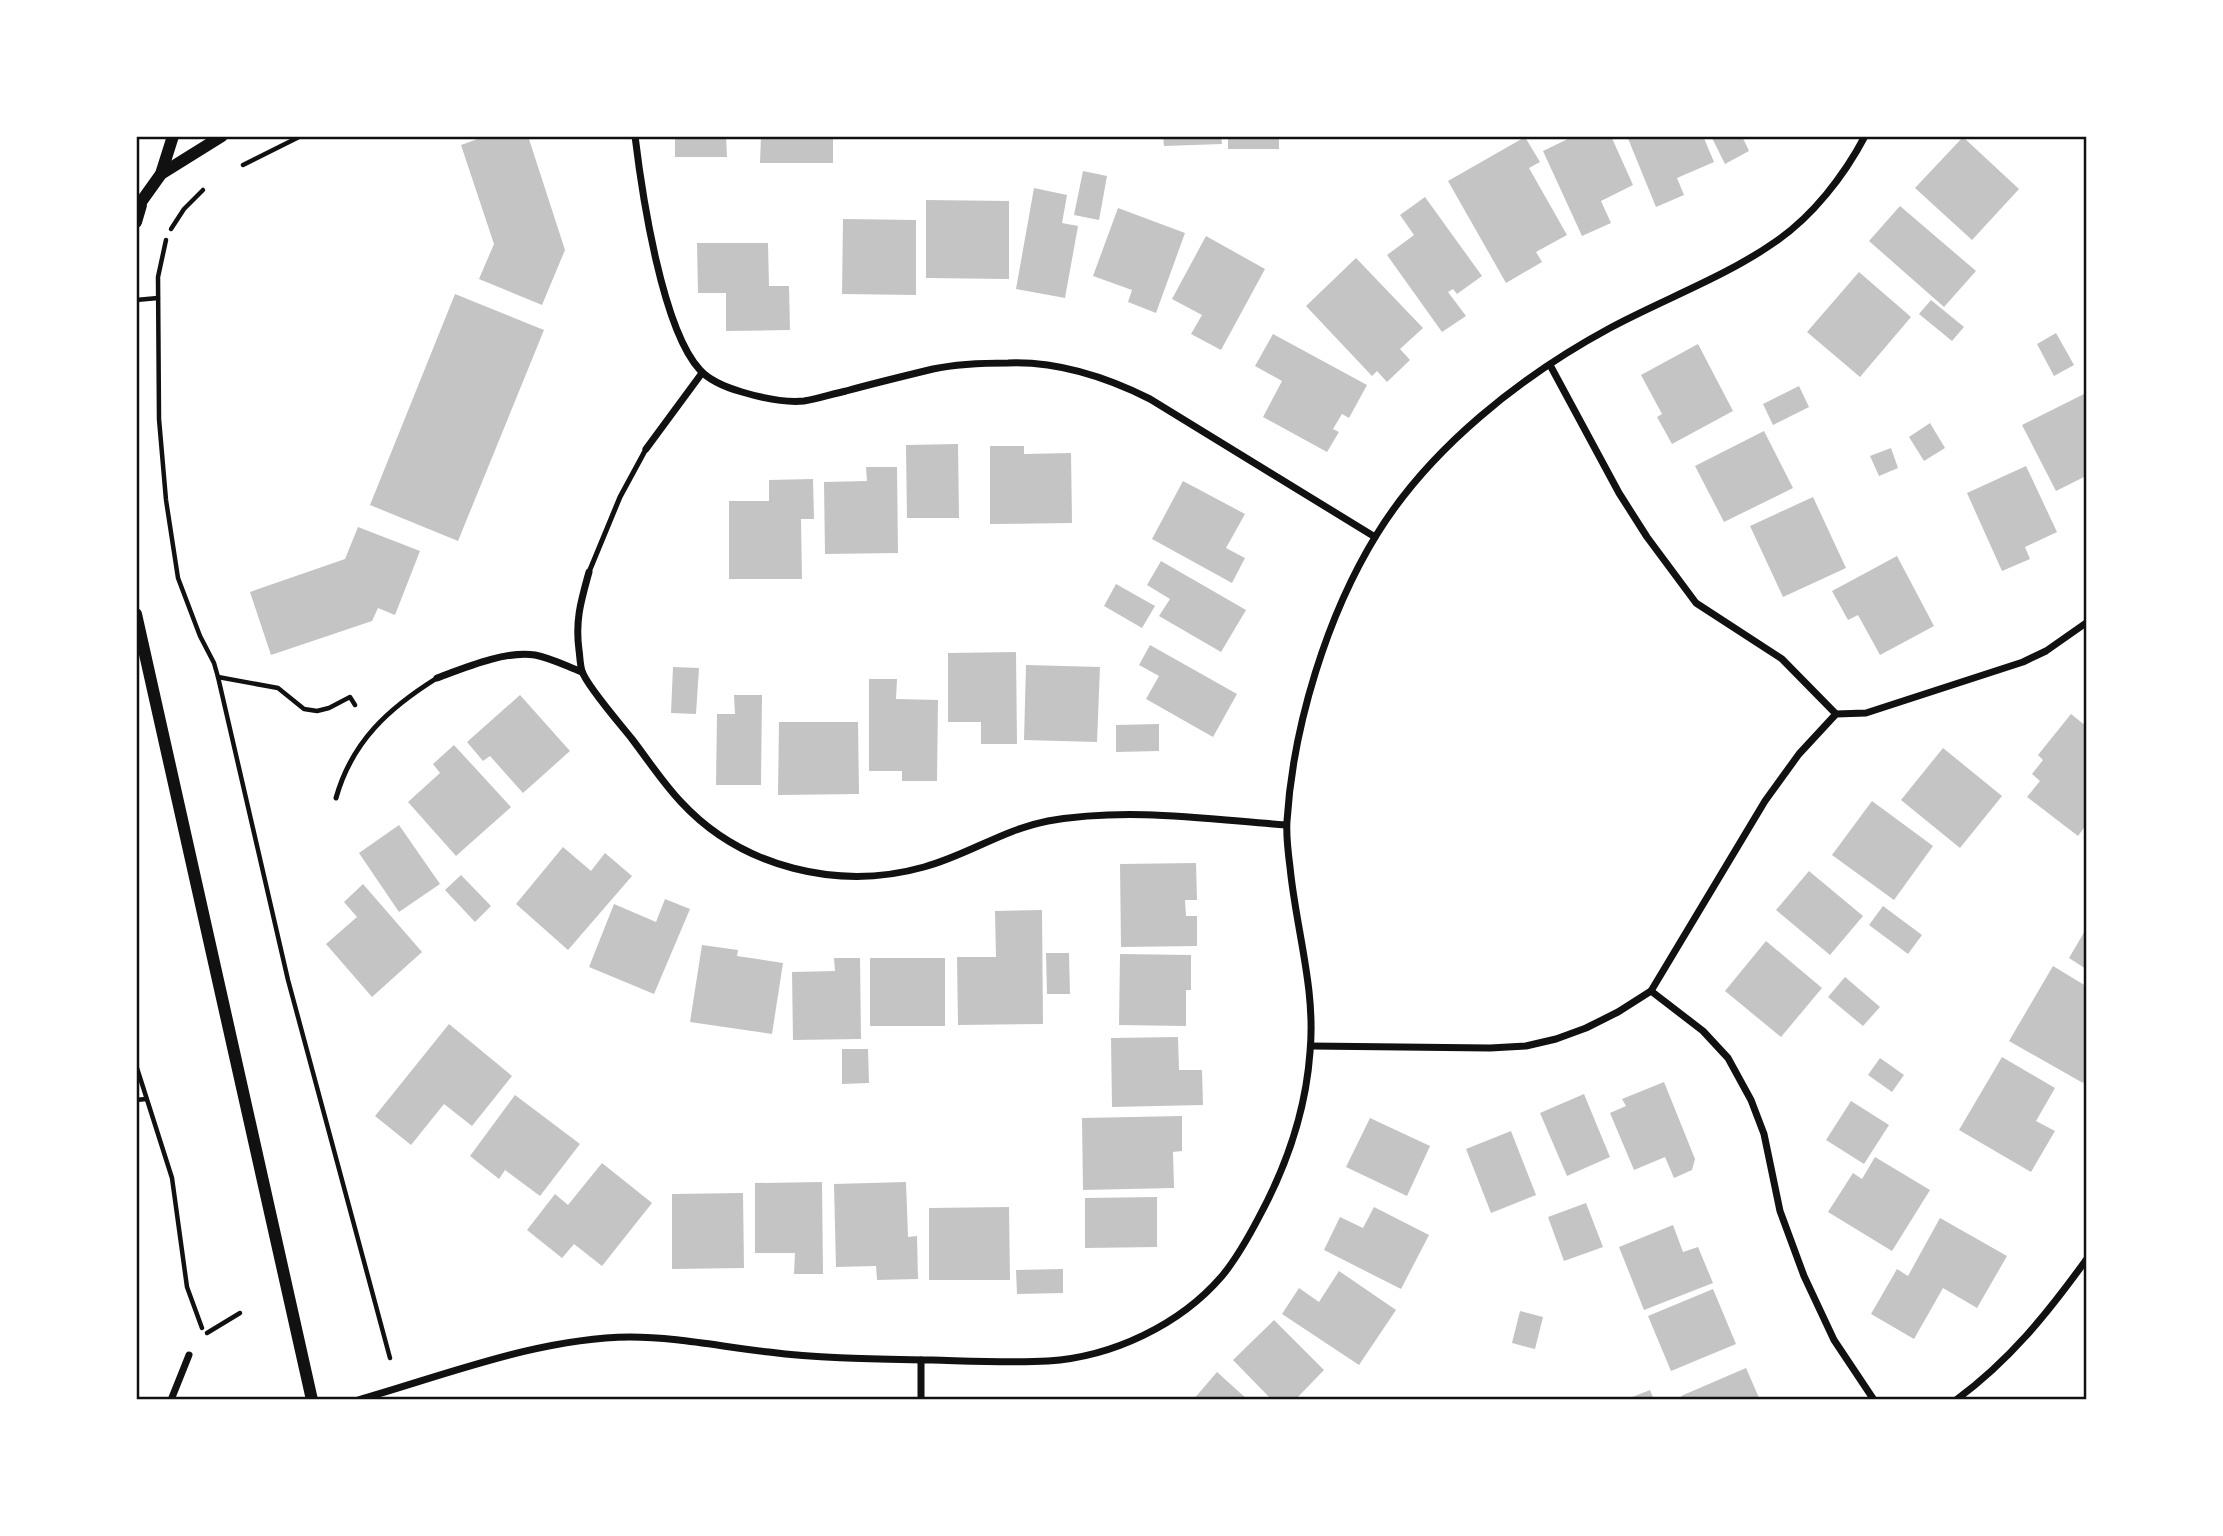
<svg xmlns="http://www.w3.org/2000/svg" width="2223" height="1536" viewBox="0 0 2223 1536" font-family="Ubuntu,sans-serif">
<style>
.building{fill:#c4c4c4}
.lines{fill:none;stroke-linecap:round;stroke-linejoin:round}
.path{stroke:#111;stroke-width:4.5}
.service{stroke:#111;stroke-width:5}
.minor{stroke:#111;stroke-width:7}
.tertiary{stroke:#111;stroke-width:12}
.neatline{fill:none;stroke:#111;stroke-width:2.5}
</style>
<rect width="100%" height="100%" fill="#fff"/>
<g class="building">
<path d="M486 136H528L565 250 542 305 479 279 494 244 461 145Z"/>
<path d="M675 136H726L727 157H675Z"/>
<path d="M761 136H833V163H760Z"/>
<path d="M1163 136H1221L1222 144 1164 146Z"/>
<rect x="1228" y="136" width="51" height="13"/>
<path d="M1574 136H1611L1633 185 1601 201 1611 223 1582 236 1543 151Z"/>
<path d="M1627 136H1703L1714 162 1677 178 1684 195 1656 207Z"/>
<path d="M1711 136H1742L1749 151 1725 164Z"/>
<path d="M1525 137 1540 162 1529 168 1567 235 1536 252 1542 262 1506 283 1448 181Z"/>
<path d="M1963 137 2019 189 1972 240 1915 188Z"/>
<path d="M1083 171 1107 176 1099 220 1074 215Z"/>
<path d="M1034 188 1067 195 1062 223 1078 226 1065 298 1016 289Z"/>
<path d="M1425 197 1482 276 1457 294 1453 289 1448 292 1466 316 1442 332 1387 255 1414 235 1400 215Z"/>
<path d="M926 200 1009 201V279L926 278Z"/>
<path d="M1900 206 1976 271 1944 307 1869 241Z"/>
<path d="M1118 208 1185 233 1156 313 1128 302 1132 290 1093 276Z"/>
<path d="M843 219 916 220V295L842 294Z"/>
<path d="M1206 236 1265 269 1221 350 1191 334 1202 315 1172 299Z"/>
<path d="M697 243H768L769 286H789L790 330 726 331V293H698Z"/>
<path d="M1356 258 1423 328 1400 349 1410 360 1387 382 1377 371 1372 376 1306 306Z"/>
<path d="M1859 272 1911 317 1860 377 1807 332Z"/>
<path d="M455 294 544 330 458 541 370 505Z"/>
<path d="M1931 300 1964 327 1952 341 1919 314Z"/>
<path d="M2056 333 2074 365 2054 376 2037 344Z"/>
<path d="M1273 334 1367 385 1349 418 1342 414 1333 429 1339 432 1327 452 1263 417 1282 381 1255 366Z"/>
<path d="M1698 344 1733 411 1672 444 1657 417 1662 414 1641 375Z"/>
<path d="M1799 386 1809 407 1773 425 1763 404Z"/>
<path d="M2084 394 2086 399V476L2056 491 2022 425Z"/>
<path d="M1930 423 1945 448 1924 461 1909 437Z"/>
<path d="M1764 431 1793 488 1724 522 1695 466Z"/>
<path d="M958 444 959 518H907L906 445Z"/>
<path d="M990 446H1024V454L1071 453 1072 523 990 524Z"/>
<path d="M1891 448 1898 468 1879 476 1870 456Z"/>
<path d="M2026 466 2057 532 2025 547 2030 559 2002 571 1967 493Z"/>
<path d="M866 467H897L898 553 825 554 824 482 867 481Z"/>
<path d="M813 479 814 519H801L802 579H729V501H769V480Z"/>
<path d="M1183 481 1245 514 1226 548 1245 558 1232 583 1152 539Z"/>
<path d="M1813 497 1846 568 1783 597 1750 526Z"/>
<path d="M358 527 420 551 395 615 378 608 372 621 271 655 250 592 345 559Z"/>
<path d="M1897 556 1934 626 1880 655 1858 615 1848 620 1832 591Z"/>
<path d="M1161 561 1246 610 1221 652 1159 616 1170 599 1147 585Z"/>
<path d="M1116 584 1155 606 1142 628 1104 606Z"/>
<path d="M1150 645 1237 694 1213 737 1146 699 1159 676 1139 665Z"/>
<path d="M1016 652 1017 744H981V722H948V653Z"/>
<path d="M1026 665 1100 667 1097 742 1024 740Z"/>
<path d="M673 667 699 668 696 714 671 713Z"/>
<path d="M869 679H897L896 699 938 700 937 781H902V771H869Z"/>
<path d="M520 695 570 751 523 793 490 756 483 761 467 742Z"/>
<path d="M734 695H762L761 785H716L717 714H735Z"/>
<path d="M2071 714 2086 726V825L2078 836 2027 797 2040 781 2032 774 2043 760 2038 755Z"/>
<path d="M779 722H858L859 794 778 795Z"/>
<path d="M1159 724V751L1116 752V725Z"/>
<path d="M454 745 511 807 456 856 408 802 440 773 433 764Z"/>
<path d="M1943 748 2002 796 1960 848 1901 800Z"/>
<path d="M1872 801 1933 846 1894 900 1832 855Z"/>
<path d="M399 825 440 884 399 912 359 853Z"/>
<path d="M563 847 591 871 605 853 632 876 568 950 516 904Z"/>
<path d="M1196 863 1197 900H1185L1186 916H1197V946L1121 947 1120 864Z"/>
<path d="M1809 871 1863 916 1830 955 1776 910Z"/>
<path d="M461 875 491 906 475 922 445 890Z"/>
<path d="M363 884 422 952 372 997 326 944 357 917 344 902Z"/>
<path d="M665 899 690 909 654 994 589 967 614 904 656 922Z"/>
<path d="M1883 906 1922 935 1908 954 1869 925Z"/>
<path d="M1042 910 1043 1024 958 1025 957 957H996L995 911Z"/>
<path d="M2086 929V969L2069 958Z"/>
<path d="M1766 941 1822 988 1781 1037 1725 991Z"/>
<path d="M702 945 738 950 737 956 783 963 772 1034 690 1022Z"/>
<path d="M1046 953H1069L1070 994H1047Z"/>
<path d="M1120 954 1191 955V990H1186V1026L1119 1025Z"/>
<path d="M834 958H860L861 1039 793 1040 792 972 835 971Z"/>
<rect x="870" y="958" width="75" height="68"/>
<path d="M2053 966 2086 986V1077L2083 1083 2009 1041Z"/>
<path d="M1845 977 1880 1007 1863 1026 1828 997Z"/>
<path d="M449 1024 512 1076 472 1126 444 1104 411 1145 375 1116Z"/>
<path d="M1178 1037 1179 1070H1202L1203 1105 1112 1107 1111 1038Z"/>
<path d="M842 1049H868L869 1083 842 1084Z"/>
<path d="M2002 1057 2055 1088 2036 1121 2055 1131 2031 1172 1959 1130Z"/>
<path d="M1880 1058 1904 1075 1892 1092 1868 1075Z"/>
<path d="M1664 1082 1695 1159 1692 1170 1674 1178 1665 1157 1634 1170 1610 1113 1626 1106 1622 1099Z"/>
<path d="M1584 1094 1610 1157 1567 1176 1540 1113Z"/>
<path d="M515 1095 580 1144 540 1196 505 1170 499 1179 470 1156Z"/>
<path d="M1851 1101 1889 1125 1864 1164 1826 1140Z"/>
<path d="M1182 1116V1151L1173 1152 1174 1188 1083 1190 1082 1118Z"/>
<path d="M1370 1118 1430 1146 1407 1196 1346 1167Z"/>
<path d="M1511 1131 1536 1195 1491 1213 1466 1149Z"/>
<path d="M1875 1157 1930 1190 1892 1251 1828 1212 1853 1173 1862 1179Z"/>
<path d="M602 1163 652 1203 602 1266 574 1244 562 1258 527 1230 555 1194 568 1205Z"/>
<path d="M822 1182 823 1274H794L795 1253H755V1183Z"/>
<path d="M906 1182 908 1237 917 1236 918 1279 877 1280 876 1266 836 1267 834 1184Z"/>
<path d="M743 1193 744 1268 672 1269V1194Z"/>
<path d="M1157 1197V1247L1085 1248V1198Z"/>
<path d="M1586 1203 1603 1247 1564 1261 1548 1217Z"/>
<path d="M1009 1207 1010 1280H929V1208Z"/>
<path d="M1374 1207 1429 1235 1401 1289 1324 1250 1340 1217 1363 1228Z"/>
<path d="M1940 1218 2007 1256 1977 1308 1943 1288 1914 1339 1871 1314 1897 1269 1908 1276Z"/>
<path d="M1673 1225 1683 1252 1698 1247 1713 1283 1644 1310 1619 1247Z"/>
<path d="M1063 1269V1293L1017 1294 1016 1270Z"/>
<path d="M1339 1271 1396 1310 1359 1365 1282 1314 1299 1288 1319 1302Z"/>
<path d="M1713 1289 1736 1344 1671 1371 1648 1316Z"/>
<path d="M1520 1311 1543 1317 1535 1349 1512 1343Z"/>
<path d="M1274 1320 1324 1370 1295 1400H1272L1233 1360Z"/>
<path d="M1746 1368 1760 1400H1682L1681 1396Z"/>
<path d="M1217 1372 1248 1400H1193Z"/>
<path d="M1650 1390 1654 1400H1627V1399Z"/>
</g>
<g class="lines">
<g class="path">
<path d="M243 165 301 136"/>
<path d="M171 229 184 209 203 190"/>
<path d="M166 240 158 277 159 419 166 500 178 578 200 636 214 663 218 677 288 980 390 1358"/>
<path d="M136 300 158 298"/>
<path d="M218 677 278 688 304 709 317 711 329 708 350 697 355 705"/>
<path d="M136 1065 172 1178 187 1287 202 1328"/>
<path d="M136 1100 146 1099"/>
<path d="M207 1333 240 1313"/>
</g>
<g class="service">
<path d="M589 572 620 497 646 449"/>
<path d="M336 798C352 741 389 708 437 678"/>
</g>
<g class="minor">
<path d="M635 136C642 194 662 329 700 370 710 381 728 388 742 392 762 398 783 403 804 401 818 399 832 394 846 391 875 383 904 376 933 369 957 364 983 363 1008 363 1058 361 1106 377 1150 399L1375 537"/>
<path d="M1550 365 1619 493 1647 537 1696 603 1782 659 1836 714"/>
<path d="M646 449 702 373"/>
<path d="M589 572C581 601 575 620 579 650 580 657 580 665 582 671 586 685 621 725 632 739 648 760 663 783 681 802 742 868 839 891 924 867 968 855 1002 830 1048 821 1127 807 1207 819 1286 825"/>
<path d="M437 678C464 668 507 650 535 655 551 658 566 666 582 672"/>
<path d="M1651 991 1703 1031 1728 1058 1751 1100 1764 1134 1780 1211 1804 1276 1834 1340 1874 1400"/>
<path d="M1311 1046 1490 1048 1526 1046 1556 1039 1586 1028 1618 1012 1651 991 1765 801 1799 754 1836 714 1866 713 2023 662 2046 651 2086 623"/>
<path d="M171 1400 189 1355"/>
<path d="M358 1400C446 1375 538 1338 630 1337 676 1337 723 1347 769 1352 823 1359 877 1359 932 1360 970 1361 1009 1363 1048 1361 1112 1357 1180 1325 1222 1276 1237 1258 1248 1238 1259 1217 1286 1167 1306 1109 1310 1052 1316 989 1296 929 1290 867 1288 852 1286 836 1287 821 1293 726 1327 615 1377 534 1430 448 1521 376 1610 328 1664 299 1725 277 1775 242 1812 217 1844 176 1865 136"/>
<path d="M921 1400V1360"/>
<path d="M1956 1400C2010 1360 2047 1314 2086 1260"/>
</g>
<g class="tertiary">
<path d="M161 174 222 136"/>
<path d="M136 209 161 174 173 136"/>
<path d="M136 222 141 205"/>
<path d="M136 614 312 1400"/>
</g>
</g>
<rect width="2223" height="1536" fill="none" stroke="#ffffff" stroke-width="276"/>
<rect x="138" y="138" width="1947" height="1260" class="neatline"/>
</svg>
